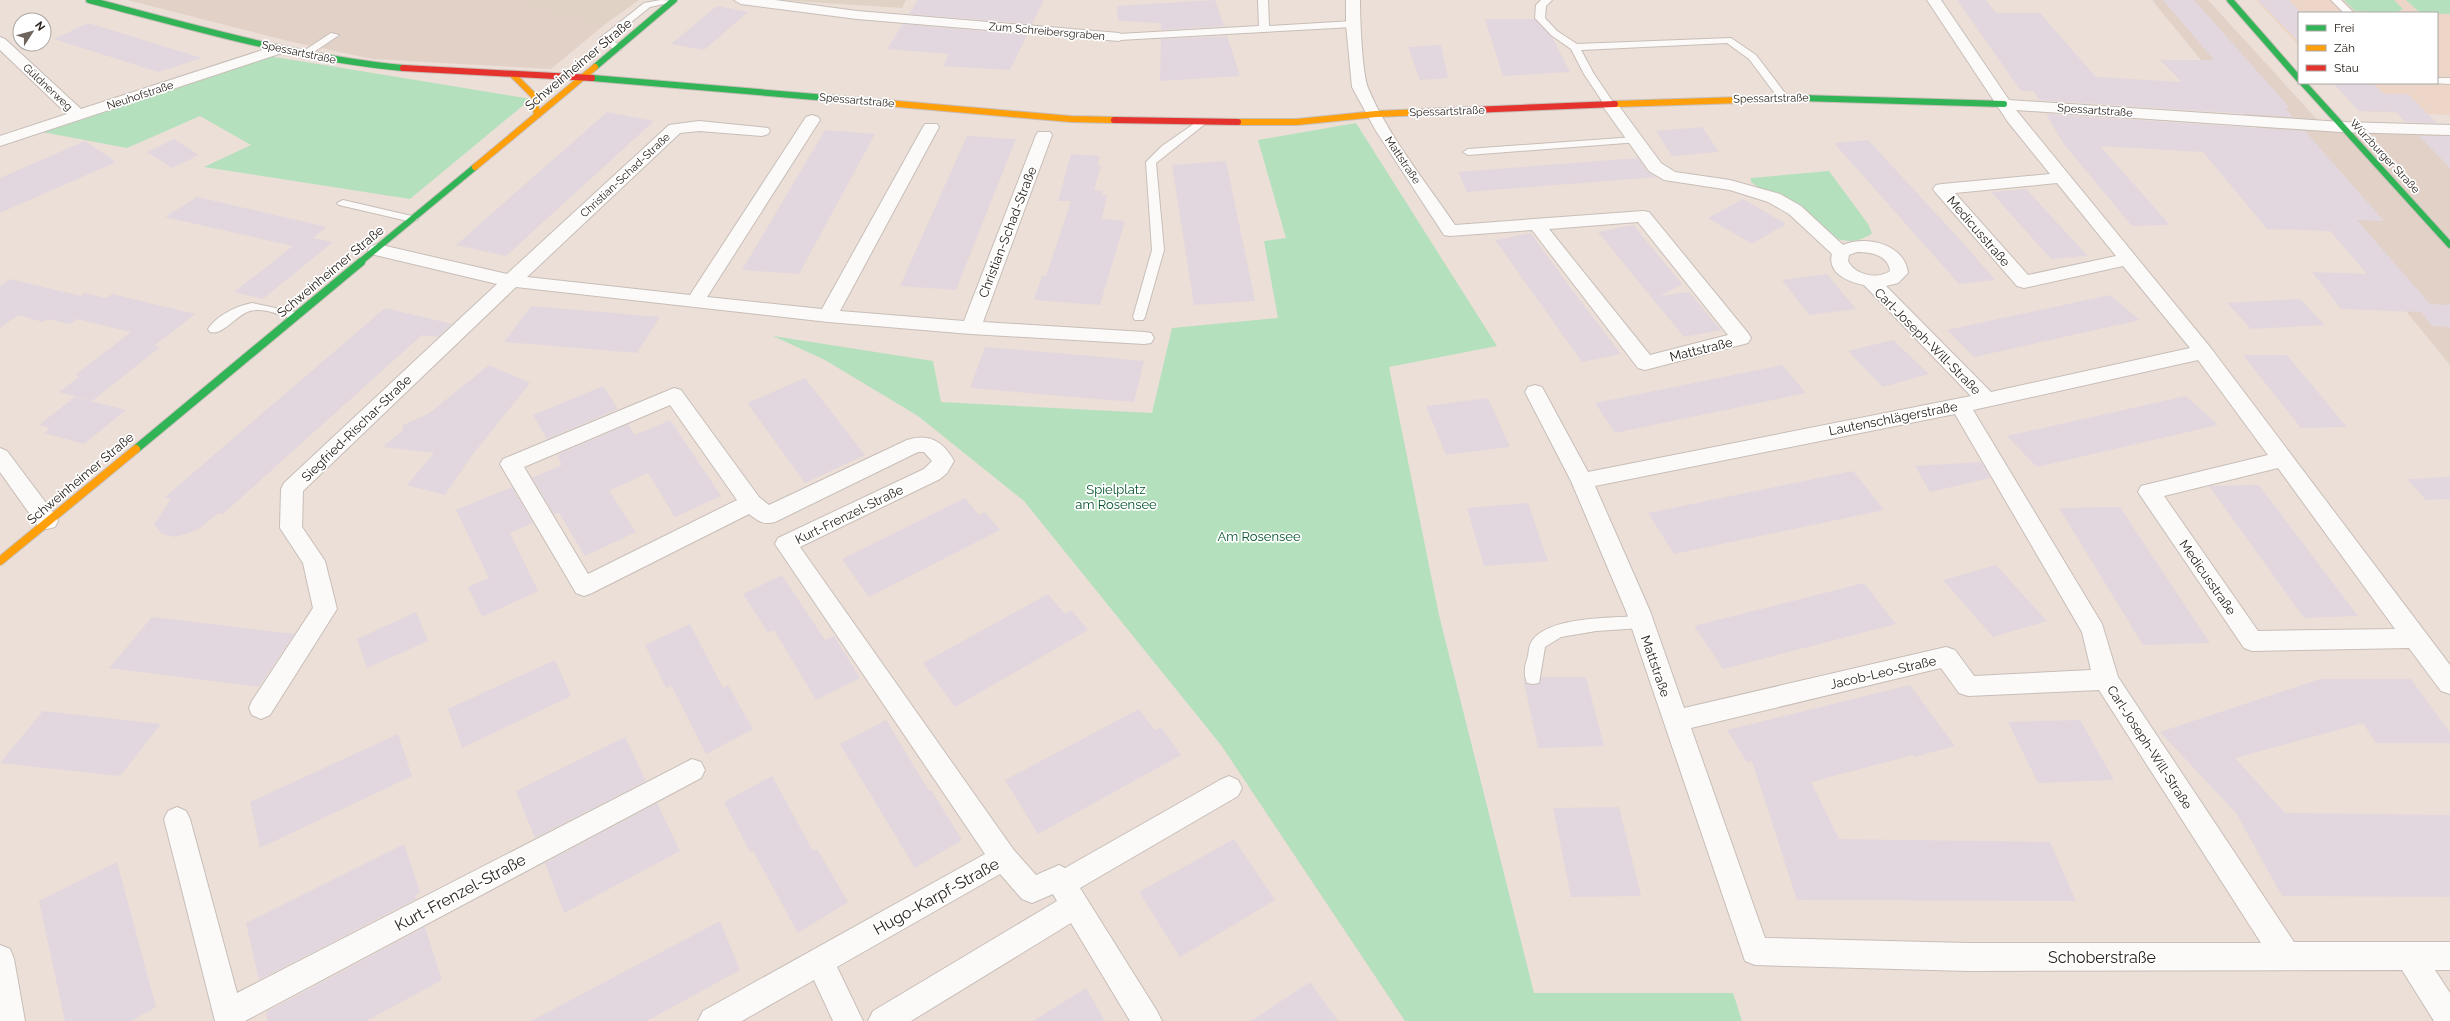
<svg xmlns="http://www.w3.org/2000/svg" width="2450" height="1021" viewBox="0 0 2450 1021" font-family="Raleway,sans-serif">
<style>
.commercial{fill:#e2d1c7}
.industrial{fill:#e0d3c5}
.built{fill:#edd6c8}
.green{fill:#b5e0bd}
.building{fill:#e2d7de}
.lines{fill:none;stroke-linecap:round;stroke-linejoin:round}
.lane-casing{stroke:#c7beb8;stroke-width:2}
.street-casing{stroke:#c7beb8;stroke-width:2}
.fast-far1-casing{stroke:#c7beb8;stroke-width:8}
.fast-casing{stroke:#c7beb8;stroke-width:10}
.slow-far1-casing{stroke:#c7beb8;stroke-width:8}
.slow-casing{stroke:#c7beb8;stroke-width:10}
.jam-casing{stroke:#c7beb8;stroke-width:8}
.lane{fill:#fcfaf9;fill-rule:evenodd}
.street{fill:#fcfaf9;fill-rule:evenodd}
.fast-far1{stroke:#30b455;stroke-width:6}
.fast{stroke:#30b455;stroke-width:8}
.slow-far1{stroke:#ff9f0a;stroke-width:6}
.slow{stroke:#ff9f0a;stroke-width:8}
.jam{stroke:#e5322d;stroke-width:6}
.labels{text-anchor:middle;stroke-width:3.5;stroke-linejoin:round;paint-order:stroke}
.far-street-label{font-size:11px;fill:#2b231d;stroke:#fff}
.street-label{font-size:13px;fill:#2b231d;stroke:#fff}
.park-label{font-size:13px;fill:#02522c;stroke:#fff}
.near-street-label{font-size:16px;fill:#2b231d;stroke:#fff}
</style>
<rect width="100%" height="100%" fill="#ecdfd7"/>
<g class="commercial">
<path d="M127 0H519L524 4 604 25 551 69 373 59 292 42Z"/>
<path d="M2152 0H2208L2324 127 2450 133V365Z"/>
</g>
<g class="industrial">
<path d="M519 0H639L604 25 524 4Z"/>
<path d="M777 0H906L902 8Z"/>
</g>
<path class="built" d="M2256 0H2450V115L2359 111 2334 83H2437V13H2299V46Z"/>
<g class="green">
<path d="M2344 0H2394L2403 9 2395 13 2355 11Z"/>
<path d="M2406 0H2450V14L2420 13Z"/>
<path d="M269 56 531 99 410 199 204 167 251 145 200 116 127 148 42 132Z"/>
<path d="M1356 123 1497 346 1389 367 1439 615 1534 993H1733L1742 1021H1405L1221 745 1024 501 918 416 825 360 773 336 933 361 941 402 1152 413 1172 328 1278 318 1264 241 1286 238 1258 140Z"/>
<path d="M1829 171 1868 224 1872 233C1858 244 1844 242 1829 236L1751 182V178Z"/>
</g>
<g class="building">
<path d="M918 0H1044L1032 24 909 14Z"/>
<path d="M1215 0 1224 26 1161 30V23L1118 21 1117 6Z"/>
<path d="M1957 0H1986L1996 13H2040L2096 77 2182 82 2160 60H2214L2163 0H2194L2290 108H2285L2293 117 2039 100 2034 91H2021Z"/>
<path d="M2258 0H2289L2299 10V42Z"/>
<path d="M717 6 748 12 704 50 671 44Z"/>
<path d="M1485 19H1534L1552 37 1570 72 1503 76Z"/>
<path d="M88 23 202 58 158 72 54 39Z"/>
<path d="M903 24 1027 35 1010 70 943 66 949 54 887 49Z"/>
<path d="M1227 36 1240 76 1160 81 1161 39Z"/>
<path d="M1441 45 1448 78 1420 80 1408 47Z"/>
<path d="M2333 83H2373L2384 94H2408L2437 123 2405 122 2396 112 2359 111Z"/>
<path d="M607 112 654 121 506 256 456 245Z"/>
<path d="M2046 114 2305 131 2384 221 2357 220 2430 304 2450 305V327L2432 326 2421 312 2341 309 2312 272 2367 274 2330 231 2267 229 2203 152 2100 146 2170 225 2132 226 2063 143Z"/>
<path d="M1702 127 1719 152 1672 156 1656 131Z"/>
<path d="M825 130 875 134 799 274 742 270Z"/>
<path d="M967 136 1016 139 956 290 900 286Z"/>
<path d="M2419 136H2450V168Z"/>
<path d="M174 139 199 155 172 168 147 152Z"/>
<path d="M1868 140 1965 245 1995 280 1959 284 1834 143Z"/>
<path d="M85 141 116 162 0 213V178Z"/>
<path d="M1071 154 1100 156 1097 165H1101L1094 190 1103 191 1102 195H1107L1102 219 1125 221 1100 305 1034 300 1042 276H1046L1071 201H1058Z"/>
<path d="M1638 158 1648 172 1657 177 1467 192 1458 172Z"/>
<path d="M1226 161 1255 301 1194 305 1172 165Z"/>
<path d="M2026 189 2088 256 2051 259 1991 192Z"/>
<path d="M197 197 327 227 313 238 333 242 263 299 234 292 293 246 165 217Z"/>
<path d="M1743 199 1786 224 1752 244 1708 218Z"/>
<path d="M1633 225 1682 284 1660 296 1689 292 1721 330 1684 337 1598 232Z"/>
<path d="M1531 233 1569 286 1621 354 1582 362 1495 240Z"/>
<path d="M1827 274 1856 309 1809 315 1782 280Z"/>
<path d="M10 279 81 296 84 293 106 298 112 294 195 314 154 346 160 347 92 401 59 392 80 376 75 375 131 332 77 319 70 324 47 319 43 322 18 315 0 328V286Z"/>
<path d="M2110 295 2140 320 1974 357 1947 330Z"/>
<path d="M2300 299 2325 325 2251 329 2227 303Z"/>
<path d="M531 306 578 310 660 317 637 353 504 342Z"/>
<path d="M385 308 452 324 438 337 422 335 223 514 219 513 200 528 189 533 175 537 162 534 154 524 171 499 165 497Z"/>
<path d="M1893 340 1929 374 1883 387 1848 351Z"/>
<path d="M985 347 1092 356 1144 361 1134 402 970 388Z"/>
<path d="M2243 355H2287L2347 427 2301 428Z"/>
<path d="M489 365 530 383 473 454 445 495 407 485 434 453 383 447 403 430V425L428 414Z"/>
<path d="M1782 365 1806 393 1615 433 1595 403Z"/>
<path d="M805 378 865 455 805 483 747 403Z"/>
<path d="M603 386 618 409 547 439 533 415Z"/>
<path d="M2186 396 2218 425 2037 467 2007 436Z"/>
<path d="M75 397 126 410 84 444 44 433 50 428 39 425Z"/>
<path d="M1488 398 1510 447 1446 455 1426 406Z"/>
<path d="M670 420 721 496 675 517 648 473 609 491 636 532 585 556 559 513 554 514 532 478 562 465 557 455 628 424 635 435Z"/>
<path d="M1981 462 1990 478 1930 492 1915 466Z"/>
<path d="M1853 471 1884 510 1674 554 1648 513Z"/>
<path d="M2450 477V499L2426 500 2407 479Z"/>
<path d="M2259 485 2299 538 2358 616 2304 618 2209 486Z"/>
<path d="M512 487 533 523 510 533 538 591 482 617 468 587 489 578 456 510Z"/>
<path d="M965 498 979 515 985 512 1000 530 869 597 842 559Z"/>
<path d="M1528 503 1548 561 1484 566 1467 508Z"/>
<path d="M2120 507 2196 622 2210 643 2143 645 2059 508Z"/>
<path d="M1996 565 2047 621 1993 637 1943 580Z"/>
<path d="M782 575 825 640 834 636 860 678 816 700 774 630 768 633 743 594Z"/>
<path d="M1864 583 1896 624 1723 669 1694 626Z"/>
<path d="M1048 594 1065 614 1071 610 1088 630 955 707 923 663Z"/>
<path d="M416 612 428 641 367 668 357 639Z"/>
<path d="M152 617 294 634 259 687 109 668Z"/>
<path d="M690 624 723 688 728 685 753 729 706 754 671 685 666 688 645 645Z"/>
<path d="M555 660 571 696 462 748 448 709Z"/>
<path d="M1541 677H1586L1604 746 1538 748 1523 678 1527 684 1533 685 1540 684Z"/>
<path d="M2320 679H2411L2450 733V743H2376L2363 723 2235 758 2285 813 2450 815V897L2282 896 2236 813 2160 732Z"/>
<path d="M1910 685 1955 746 1914 757 1913 755 1811 782 1839 839 2050 842 2076 901 1797 900 1752 761 1747 762 1727 730Z"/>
<path d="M1139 709 1155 730 1161 727 1181 755 1038 834 1005 780Z"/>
<path d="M43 711 161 724 120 776 0 763Z"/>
<path d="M886 720 929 791 931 790 962 840 915 868 840 744Z"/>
<path d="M2080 720 2114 780 2038 783 2008 722Z"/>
<path d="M398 734 412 776 260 848 250 802Z"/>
<path d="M625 737 646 781 535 838 516 791Z"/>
<path d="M772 776 813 851 817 849 848 902 798 933 753 851 750 852 724 802Z"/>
<path d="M657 803 680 851 564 913 545 863Z"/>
<path d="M1619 807 1641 896 1571 897 1553 808Z"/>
<path d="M1234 839 1275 900 1180 957 1139 892Z"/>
<path d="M404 844 420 892 415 895 416 899 259 980 246 923Z"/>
<path d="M117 862 156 1007 131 1021H65L39 901Z"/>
<path d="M720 921 740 970 647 1021H531Z"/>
<path d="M425 927 442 980 366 1021H268L266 1012Z"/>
<path d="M1310 982 1338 1021H1251Z"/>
<path d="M1086 988 1105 1021H1033Z"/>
</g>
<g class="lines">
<g class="lane-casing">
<g id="lane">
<path d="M661 0 677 1 650 7 610 39 621 46V50H615L599 39 644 3Z"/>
<path d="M1258 0H1268L1269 26 1353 21 1358 24 1353 27 1119 40 1114 37 1119 34 1259 26Z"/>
<path d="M1541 0H1552L1546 6 1545 18 1557 31 1577 44 1731 38 1756 55 1788 97 1787 99H1779L1749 59 1727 43 1581 50 1594 74 1615 105 1614 107H1606L1584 74 1571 49 1551 35 1535 18 1536 5Z"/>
<path d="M2331 0H2341L2354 13H2344Z"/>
<path d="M331 33 339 35 308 56H302V52Z"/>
<path d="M2437 78H2450V84L2433 83H2437Z"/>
<path d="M1201 119 1205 120V124L1156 163 1164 250 1145 317 1143 320H1135L1133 317 1152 250 1146 162 1162 146Z"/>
<path d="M1635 137 1640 140 1639 142 1468 155 1463 152 1468 149Z"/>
<path d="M343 200 416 217 418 219 412 222 339 205 337 203Z"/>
<path d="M252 303 300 313 302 316 296 320C283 316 264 307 250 311 237 314 223 336 210 332L208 329C217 315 237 306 252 303Z"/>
<path d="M1641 616 1646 618 1649 622 1646 626 1641 628 1596 631 1561 637 1545 647 1539 683 1533 684 1527 683C1523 673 1525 665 1528 656 1529 651 1529 645 1532 641 1549 616 1613 618 1641 616Z"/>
</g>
</g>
<g class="street-casing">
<g id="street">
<path d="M734 0H775L857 11 1119 33 1126 37 1119 41 857 19 741 4Z"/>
<path d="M1346 0H1360C1360 19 1362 72 1368 88 1388 136 1426 182 1455 225L1643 211 1649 212 1748 333 1751 338 1748 343 1645 370 1638 368 1532 230 1450 236 1444 235 1376 131 1352 87 1346 24ZM1638 222 1728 335 1650 355 1549 229Z"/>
<path d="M1927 0H1941L2009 100 2341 122 2450 125V135L2341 132 2016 110 2210 347 2450 665V694L2441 691 2409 648 2252 651 2244 648 2138 492 2141 486 2149 484 2268 455 2198 360 1973 410 2102 624 2118 677 2294 942H2450V970H2435L2450 993V1021H2434L2402 970 1968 971 1755 965 1745 961 1626 611 1571 481 1525 392 1528 387 1535 385 1542 387 1588 472 1971 396 1864 285C1848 282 1827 273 1832 254L1789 214 1768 202 1730 190 1664 180 1649 171 1602 105 1604 102H1616L1661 163 1675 172 1730 180 1780 194 1801 206 1843 245C1866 235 1905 244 1908 273L1898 283 1886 286 1991 392 2190 348 2123 266 2024 288 2017 286 1936 193 1933 189 1936 185 1942 184 2050 174 2008 122ZM2057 183 2116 256 2028 275 1955 193ZM1857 252C1871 252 1888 255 1890 271 1877 280 1855 275 1848 261L1849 255ZM1955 414 2082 632 2091 670 1974 676 1955 650 1946 647 1684 708 1650 611 1595 486ZM2278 468 2395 629 2258 631 2164 496ZM1941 668 1959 693 1968 696 2099 690 2261 943H1968L1765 938 1691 728Z"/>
<path d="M0 37 5 39 81 109 275 46H285L288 49 285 52 0 146V136L67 114 0 50Z"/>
<path d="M812 115 818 117 820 120 707 297 822 309 923 127 925 124H937L939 127 840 311 964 321 1036 135 1038 132H1050L1052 135 983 322 1144 332 1151 333 1154 338 1151 343 1144 344 971 334 828 322 516 287 303 491 302 527 325 561 337 609 270 715 261 719 252 715 249 708 252 701 313 608 303 563 280 528 281 489 284 483 497 284 371 254 368 250 371 246 377 244 507 274 669 125 699 121 768 128 770 131 768 134 762 136 699 131 680 133 527 277 690 295 804 120 806 117Z"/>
<path d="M674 388 681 390 759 497 769 505 907 440C929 433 943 441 954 461L947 473 940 479 800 547 1013 849 1036 875 1059 865 1065 868 1220 780 1229 776 1238 780 1242 788 1238 796 1080 888 1157 1011 1162 1021H1130L1071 923 911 1021H868L873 1011 1057 901 1053 894 1032 903 1022 899 1000 874 837 967 863 1021H833L814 980 742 1021H698L703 1011 985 854 775 544 778 538 924 469 932 461 924 452H918L775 522C763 525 758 521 749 514L592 593 584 596 576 593 500 464 503 459ZM670 405 737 500 588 574 524 467Z"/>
<path d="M0 448 7 451 55 515 58 521 55 527 47 529 39 527 0 472Z"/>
<path d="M692 759 701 762 705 770 701 778 245 1021H215L164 819 168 811 177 807 186 811 190 819 237 993Z"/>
<path d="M0 945 10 949 14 959 25 1021H0Z"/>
</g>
</g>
<g class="fast-far1-casing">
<g id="fast-far1">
<path d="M89 0C193 27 296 58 403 68"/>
<path d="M2230 0 2299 79"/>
<path d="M595 67 674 0"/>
<path d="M592 78 887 103"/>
<path d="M2303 83 2450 245"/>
<path d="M1801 98 2004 104"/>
<path d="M359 263 475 167"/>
</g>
</g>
<g class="fast-casing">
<path id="fast" d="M136 449 361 262"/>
</g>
<g class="slow-far1-casing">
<g id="slow-far1">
<path d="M513 75 534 96 537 115"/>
<path d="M887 103 1071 119 1114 120"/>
<path d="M1615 104 1801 98"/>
<path d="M1238 122H1297L1376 114 1424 112"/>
<path d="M475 167 595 67"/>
</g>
</g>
<g class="slow-casing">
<path id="slow" d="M0 561 136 449"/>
</g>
<g class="jam-casing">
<g id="jam">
<path d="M403 68 592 78"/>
<path d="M1424 112 1615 104"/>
<path d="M1114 120 1238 122"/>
</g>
</g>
<use href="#lane" class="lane"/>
<use href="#street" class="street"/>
<use href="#fast-far1" class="fast-far1"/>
<use href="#fast" class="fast"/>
<use href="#slow-far1" class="slow-far1"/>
<use href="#slow" class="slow"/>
<use href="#jam" class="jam"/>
</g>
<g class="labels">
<g class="far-street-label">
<text transform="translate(1047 31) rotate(5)" y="4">Zum Schreibersgraben</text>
<text transform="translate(299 52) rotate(12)" y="4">Spessartstraße</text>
<text transform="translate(48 87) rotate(43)" y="4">Güldnerweg</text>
<text transform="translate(140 95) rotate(-18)" y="4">Neuhofstraße</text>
<text transform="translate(1771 98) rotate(-1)" y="4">Spessartstraße</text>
<text transform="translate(857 100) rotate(5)" y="4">Spessartstraße</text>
<text transform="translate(2095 110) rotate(4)" y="4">Spessartstraße</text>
<text transform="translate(1447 111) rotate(-2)" y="4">Spessartstraße</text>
<text transform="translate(2385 156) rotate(47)" y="4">Würzburger Straße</text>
<text transform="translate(1403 160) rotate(56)" y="4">Mattstraße</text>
<text transform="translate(625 175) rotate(-43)" y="4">Christian-Schad-Straße</text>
</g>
<g class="street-label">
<text transform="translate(578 64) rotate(-40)" y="5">Schweinheimer Straße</text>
<text transform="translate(1979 231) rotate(49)" y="5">Medicusstraße</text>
<text transform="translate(1007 232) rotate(-69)" y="5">Christian-Schad-Straße</text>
<text transform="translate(330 271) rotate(-40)" y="5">Schweinheimer Straße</text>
<text transform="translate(1928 341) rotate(45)" y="5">Carl-Joseph-Will-Straße</text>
<text transform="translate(1701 349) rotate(-14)" y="5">Mattstraße</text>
<text transform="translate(1893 418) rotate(-11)" y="5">Lautenschlägerstraße</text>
<text transform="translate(356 428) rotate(-44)" y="5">Siegfried-Rischar-Straße</text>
<text transform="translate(80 478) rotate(-40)" y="5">Schweinheimer Straße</text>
<text transform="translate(849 514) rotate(-26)" y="5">Kurt-Frenzel-Straße</text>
<text transform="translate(2208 577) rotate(55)" y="5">Medicusstraße</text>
<text transform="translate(1656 666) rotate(71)" y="5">Mattstraße</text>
<text transform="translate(1883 672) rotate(-13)" y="5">Jacob-Leo-Straße</text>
<text transform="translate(2150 747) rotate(57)" y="5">Carl-Joseph-Will-Straße</text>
</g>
<g class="park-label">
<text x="1116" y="494">Spielplatz<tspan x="1116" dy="15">am Rosensee</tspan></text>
<text x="1259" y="541">Am Rosensee</text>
</g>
<g class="near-street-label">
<text transform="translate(460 892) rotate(-28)" y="6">Kurt-Frenzel-Straße</text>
<text transform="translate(936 896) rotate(-29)" y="6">Hugo-Karpf-Straße</text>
<text x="2102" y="963">Schoberstraße</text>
</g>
</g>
<rect x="2298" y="12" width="140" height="72" fill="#ffffff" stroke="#aaa7a5"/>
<rect x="2306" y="25" width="20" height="6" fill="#30b455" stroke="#aaa7a5"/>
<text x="2334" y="32" font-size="12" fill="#2b231d">Frei</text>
<rect x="2306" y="45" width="20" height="6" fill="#ff9f0a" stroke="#aaa7a5"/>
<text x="2334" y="52" font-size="12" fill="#2b231d">Zäh</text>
<rect x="2306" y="65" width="20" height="6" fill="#e5322d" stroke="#aaa7a5"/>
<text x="2334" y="72" font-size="12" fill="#2b231d">Stau</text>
<g transform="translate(32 32) rotate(54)"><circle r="19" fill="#ffffff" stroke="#aaa7a5"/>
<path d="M0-3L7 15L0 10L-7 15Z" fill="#6f655e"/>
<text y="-6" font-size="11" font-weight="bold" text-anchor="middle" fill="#2b231d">N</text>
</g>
</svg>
